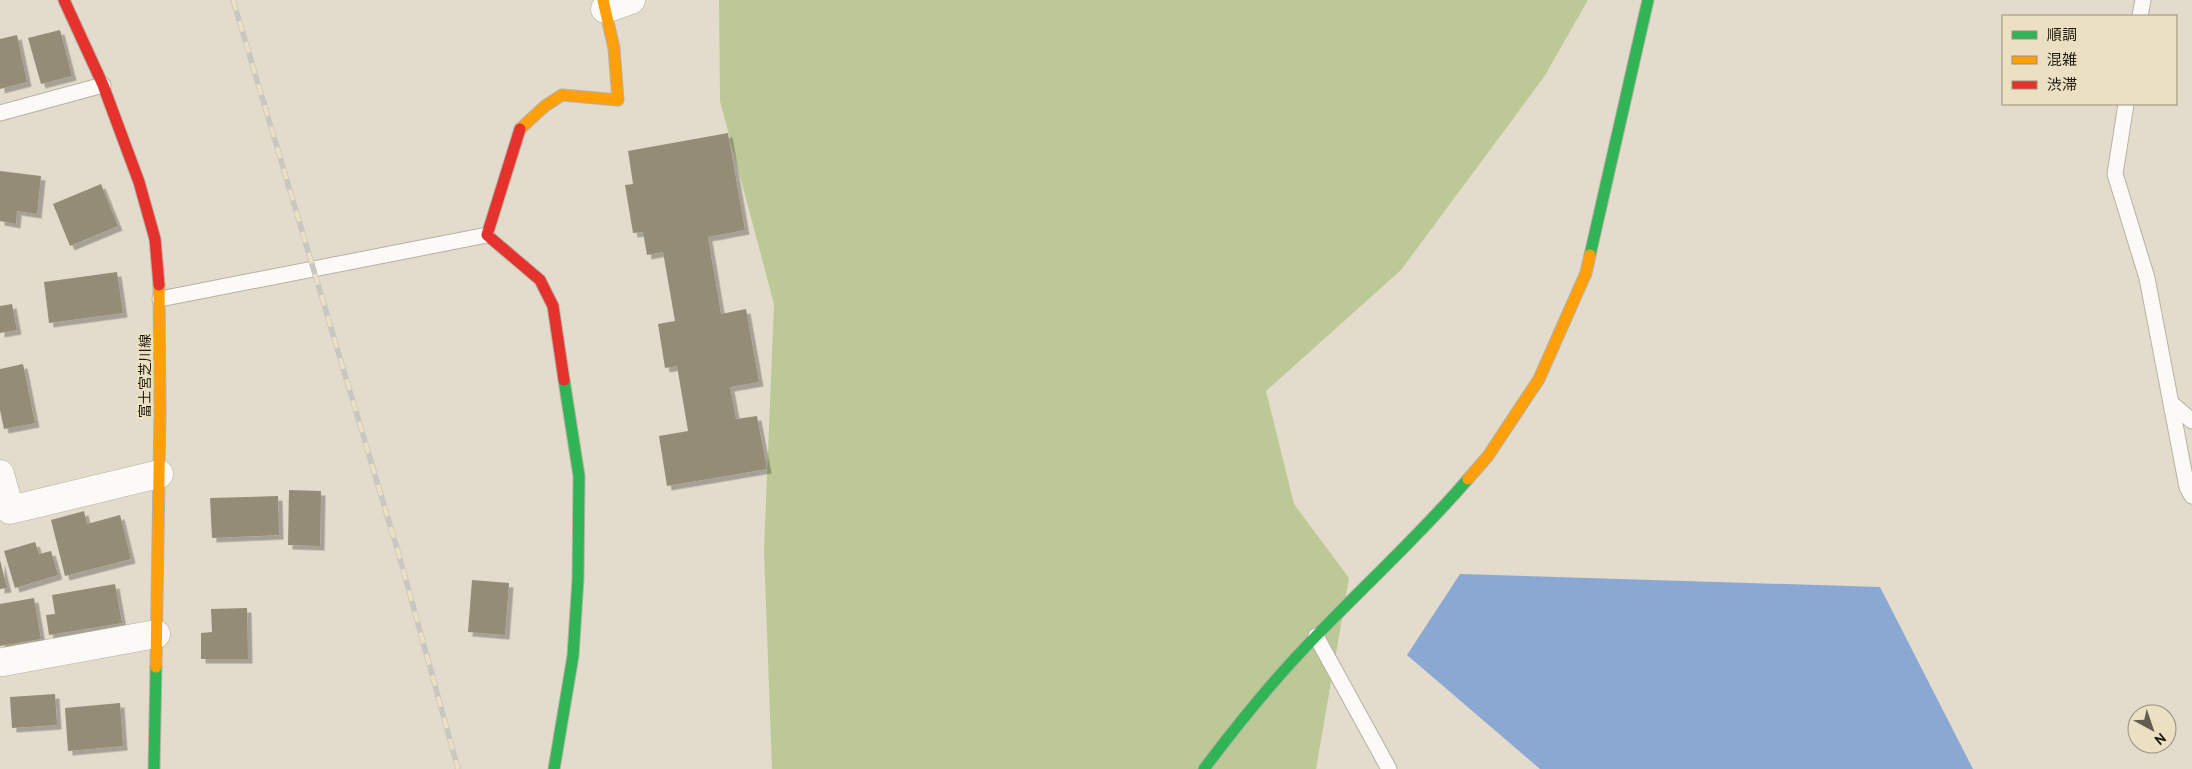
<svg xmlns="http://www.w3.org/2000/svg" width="2192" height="769" viewBox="0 0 2192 769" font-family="Overpass,'Noto Sans JP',sans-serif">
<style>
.forest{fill:#bcc996}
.water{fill:#8ba8d3}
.building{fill:#948c77;filter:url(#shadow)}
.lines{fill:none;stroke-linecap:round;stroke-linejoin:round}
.lane-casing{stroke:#b6b1a4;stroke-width:17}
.street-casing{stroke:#b6b1a4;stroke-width:29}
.fast-casing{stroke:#b6b1a4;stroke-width:13}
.slow-casing{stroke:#b6b1a4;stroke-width:13}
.jam-casing{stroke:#b6b1a4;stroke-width:13}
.lane{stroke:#fbfaf7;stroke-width:15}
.street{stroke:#fbfaf7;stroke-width:28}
.fast{stroke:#30b455;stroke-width:11}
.slow{stroke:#ff9f0a;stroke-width:11}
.jam{stroke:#e5322d;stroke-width:11}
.rail-casing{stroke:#c9c7c2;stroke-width:5.5}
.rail{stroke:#ece0c3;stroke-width:4;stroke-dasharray:11;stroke-linecap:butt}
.labels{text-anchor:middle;stroke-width:5;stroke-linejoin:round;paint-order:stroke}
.street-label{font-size:14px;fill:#1c180e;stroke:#ece0c3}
</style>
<defs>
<filter id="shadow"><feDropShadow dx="4.5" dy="4.5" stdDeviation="0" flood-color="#0004"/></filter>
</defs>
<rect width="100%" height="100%" fill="#e3dccc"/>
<path class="forest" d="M719 0H1588L1544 77 1401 270 1266 391 1294 504 1349 578 1316 769H772L764 550 774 304 720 101Z"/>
<path class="water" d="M1460 574 1880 587 1973 769H1540L1407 655Z"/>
<g class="building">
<path d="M60 30 72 76 41 84 28 38Z"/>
<path d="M17 35 27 82 0 89V39Z"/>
<path d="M728 133 745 230 708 237 721 314 746 309 759 382 730 387 736 419 757 416 767 469 667 486 659 436 688 431 677 366 665 368 658 324 675 321 663 252 647 255 643 232 633 233 625 185 633 184 628 151Z"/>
<path d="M0 171 41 176 37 214 17 211 16 224 0 221Z"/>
<path d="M101 184 118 226 70 246 53 204Z"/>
<path d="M117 272 123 313 49 323 44 282Z"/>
<path d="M12 304 17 330 0 333V306Z"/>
<path d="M23 364 35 423 4 429 0 410V369Z"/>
<path d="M289 490 321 491 320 546 288 545Z"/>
<path d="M278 496 279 535 212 538 210 498Z"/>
<path d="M84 511 87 524 120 515 131 559 65 576 51 520Z"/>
<path d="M35 542 39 554 51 551 58 575 15 588 4 551Z"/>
<path d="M0 560 7 588 0 589Z"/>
<path d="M472 580 509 583 505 635 468 632Z"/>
<path d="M115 584 122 623 49 635 46 615 55 614 52 595Z"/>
<path d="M34 598 41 639 0 646V604Z"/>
<path d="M247 608 248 659H201V633L212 632 211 609Z"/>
<path d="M55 694 57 725 12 728 10 697Z"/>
<path d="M120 703 123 746 68 751 65 708Z"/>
</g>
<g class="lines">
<g class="lane-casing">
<g id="lane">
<path d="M2140 16 2143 0"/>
<path d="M2126 104 2115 174 2147 278 2187 487 2192 496"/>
<path d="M0 113 103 85"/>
<path d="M160 299 487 235"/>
<path d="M2171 403 2192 421"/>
<path d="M1316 636 1389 769"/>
</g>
</g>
<g class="street-casing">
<g id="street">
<path d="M605 9 631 0"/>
<path d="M0 474 10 510 159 474"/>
<path d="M3 662 156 634"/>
</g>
</g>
<g class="fast-casing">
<g id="fast">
<path d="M1590 255 1648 0"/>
<path d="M154 769 156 667"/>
<path d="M554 769 573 656 578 579 579 476 564 380"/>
<path d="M1204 769C1239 722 1276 677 1317 635 1367 583 1421 534 1468 479"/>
</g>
</g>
<g class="slow-casing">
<g id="slow">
<path d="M520 129 545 106 562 95 618 100 614 48 603 0"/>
<path d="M1468 479 1488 456 1539 379 1586 273 1590 255"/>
<path d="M156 667 160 411 159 285"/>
</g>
</g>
<g class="jam-casing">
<g id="jam">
<path d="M64 0 103 85 139 182 155 239 159 285"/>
<path d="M520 129 487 235 540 280 553 306 564 380"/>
</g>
</g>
<use href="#lane" class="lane"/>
<use href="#street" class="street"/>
<use href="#fast" class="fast"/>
<use href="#slow" class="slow"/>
<use href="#jam" class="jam"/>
<g class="rail-casing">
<path id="rail" d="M233 0 401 562 458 769"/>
</g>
<use href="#rail" class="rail"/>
</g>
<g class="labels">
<g class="street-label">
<text transform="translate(145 376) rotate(-90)" y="5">富士宮芝川線</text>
</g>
</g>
<rect x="2002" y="15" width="175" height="90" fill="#ece0c3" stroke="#99907b"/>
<rect x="2012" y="31" width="25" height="8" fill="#30b455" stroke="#99907b"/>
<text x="2047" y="40" font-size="15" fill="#1c180e">順調</text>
<rect x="2012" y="56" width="25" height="8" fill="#ff9f0a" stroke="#99907b"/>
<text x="2047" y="65" font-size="15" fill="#1c180e">混雑</text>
<rect x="2012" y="81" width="25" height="8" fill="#e5322d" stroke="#99907b"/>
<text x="2047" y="90" font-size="15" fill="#1c180e">渋滞</text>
<g transform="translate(2152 729) rotate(140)"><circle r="24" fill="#ece0c3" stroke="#99907b"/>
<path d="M0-4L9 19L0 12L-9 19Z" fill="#625d50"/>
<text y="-8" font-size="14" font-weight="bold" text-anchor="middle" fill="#1c180e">N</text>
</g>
</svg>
